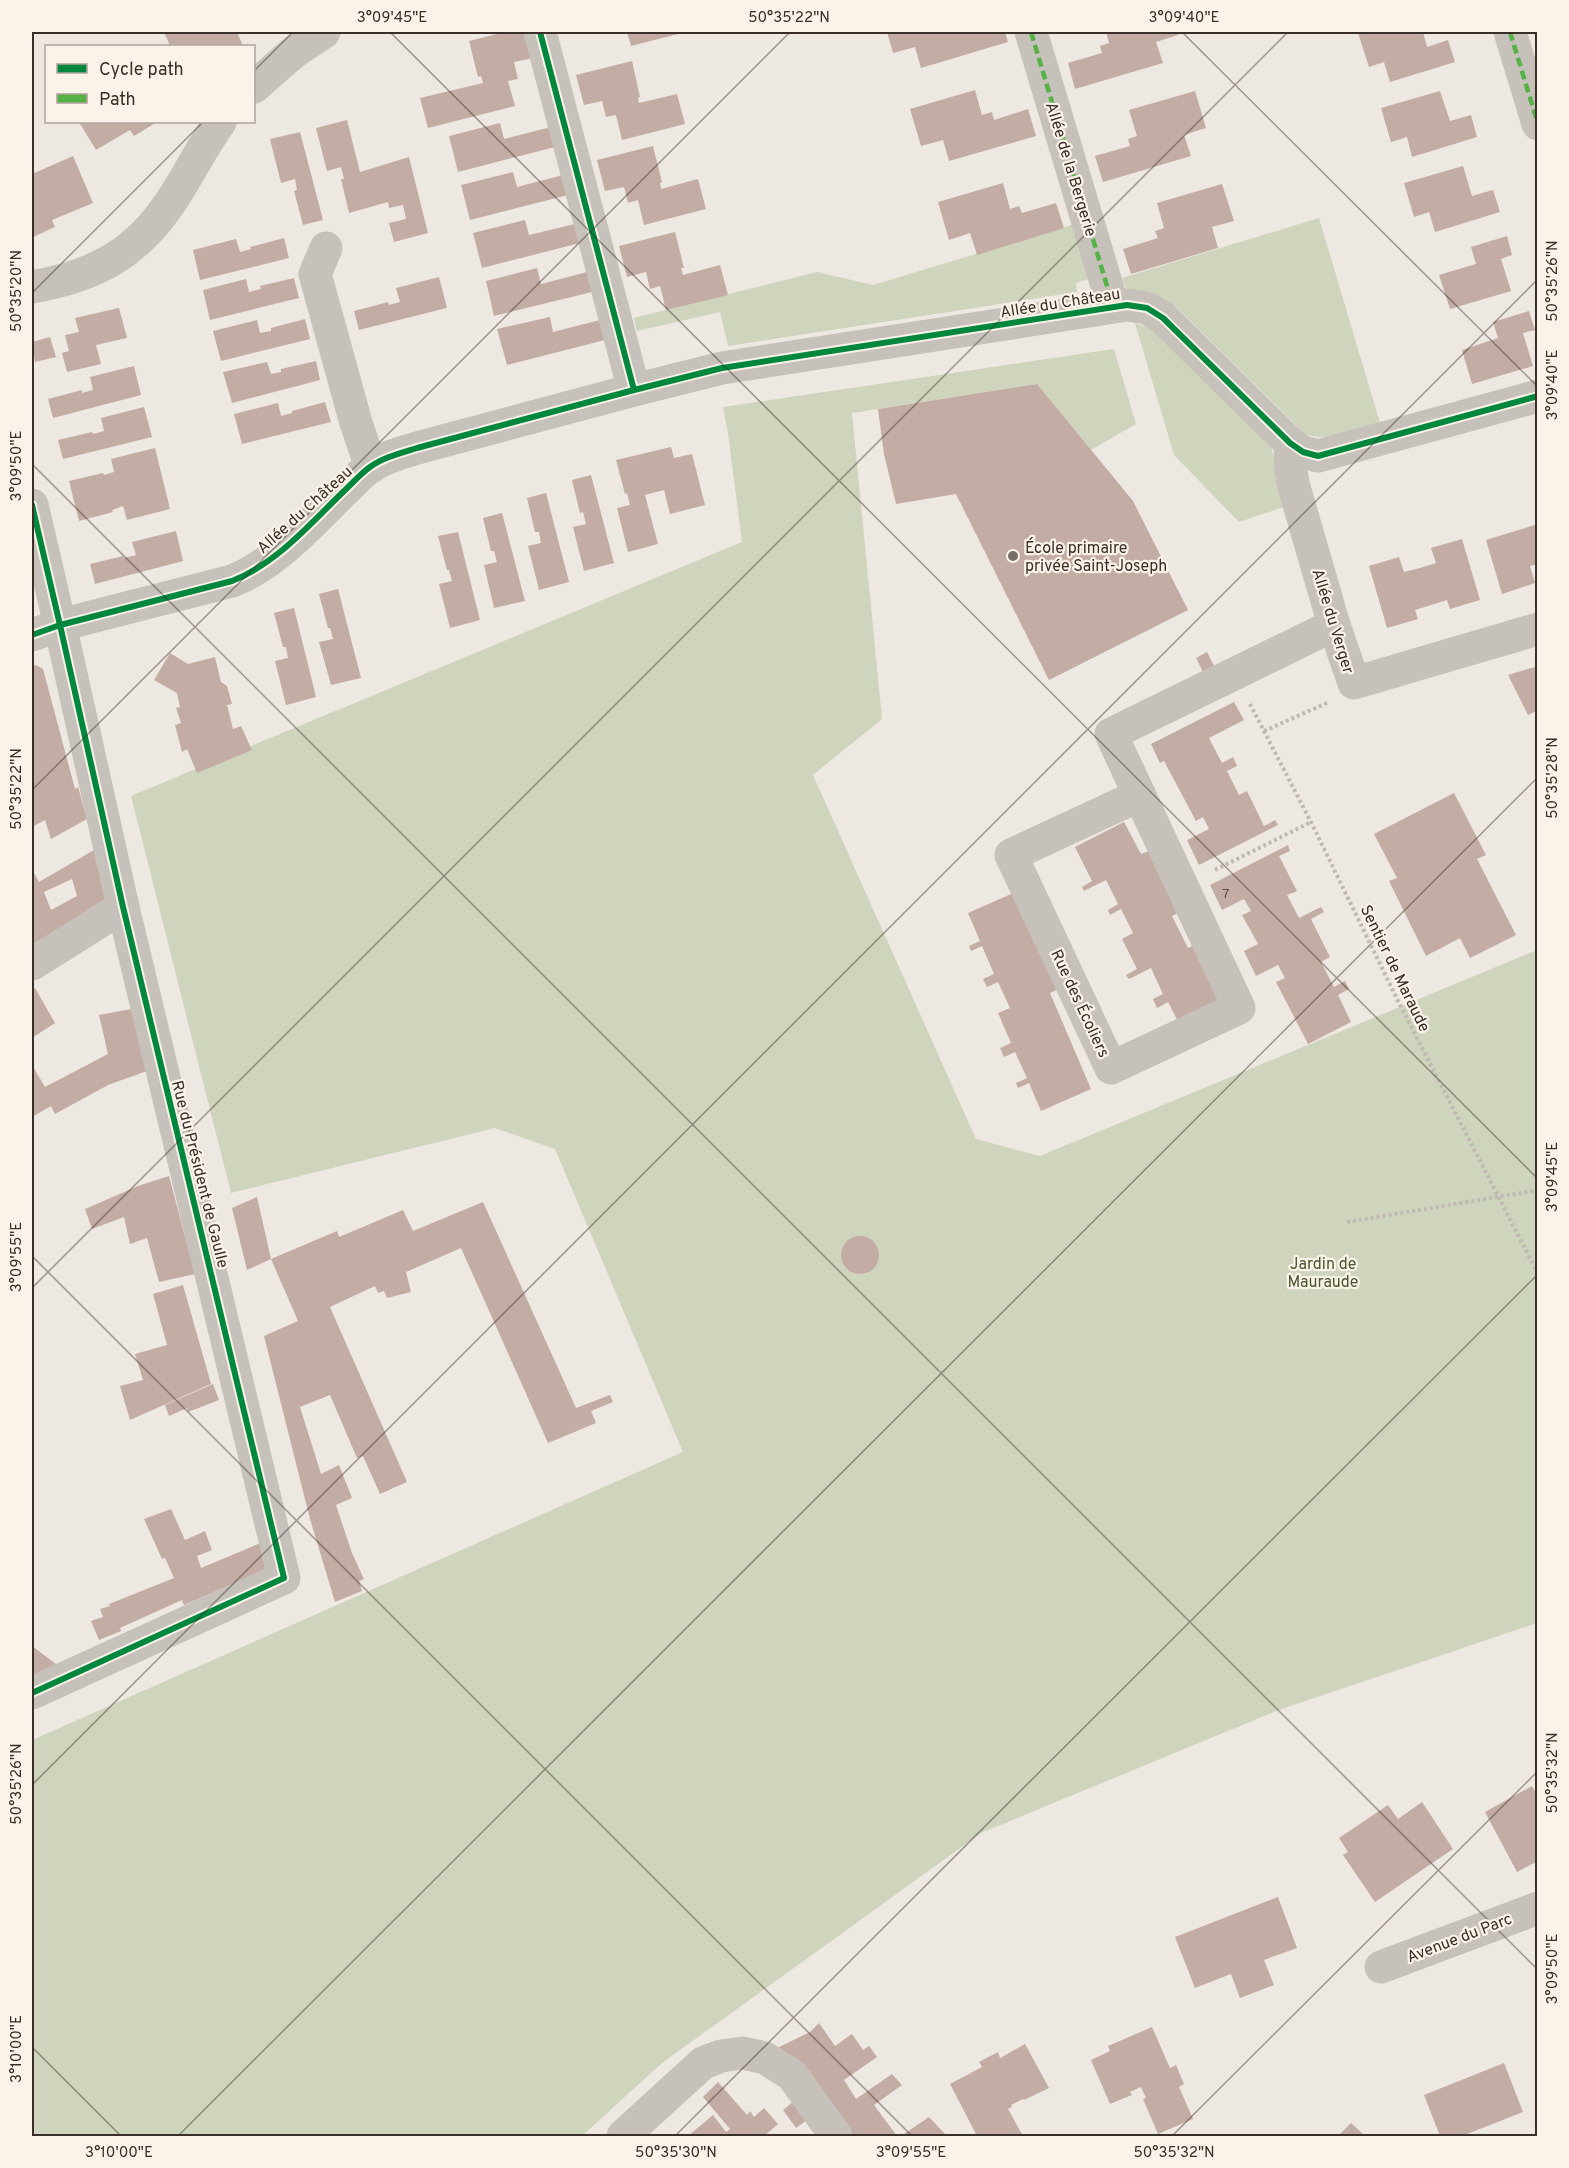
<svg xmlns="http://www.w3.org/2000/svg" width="1569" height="2168" viewBox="0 0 1569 2168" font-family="Overpass,sans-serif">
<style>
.green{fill:#cfd4bc}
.building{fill:#c3aca3;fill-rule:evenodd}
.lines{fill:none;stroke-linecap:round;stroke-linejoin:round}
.path{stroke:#c0b9b3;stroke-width:4;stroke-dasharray:3 3;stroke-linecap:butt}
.minor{stroke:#c7c1bb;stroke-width:33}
.quiet{stroke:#56b245;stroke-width:4.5;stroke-dasharray:9 4.5;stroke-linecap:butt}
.cycleway-casing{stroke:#fbf3e9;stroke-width:10}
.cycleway{stroke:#00873e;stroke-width:6}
.ticks{fill:none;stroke:#392e28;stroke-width:1.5;stroke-opacity:0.45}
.poi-dot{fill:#786f69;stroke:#fbf3e9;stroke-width:2}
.labels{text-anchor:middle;stroke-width:4.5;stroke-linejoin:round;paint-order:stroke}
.number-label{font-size:14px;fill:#5c4e47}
.street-label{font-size:16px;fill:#392e28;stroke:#fbf3e9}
.poi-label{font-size:16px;fill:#392e28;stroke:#fbf3e9;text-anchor:start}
.park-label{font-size:16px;fill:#47582b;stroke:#fbf3e9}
.neatline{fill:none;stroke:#392e28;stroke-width:2}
.ticks-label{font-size:15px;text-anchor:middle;fill:#392e28}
</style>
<rect width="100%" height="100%" fill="#eee8e2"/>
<g class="green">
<path d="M1319 218 1380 423C1356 429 1329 443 1305 434L1176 307 1158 296 1127 291 1122 278Z"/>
<path d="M1075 224 1091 278 1076 283 1077 292 728 346 720 312 637 331 634 318 817 272 873 285Z"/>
<path d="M1135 323 1151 329 1271 446 1287 506 1239 522 1174 455Z"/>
<path d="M1114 349 1136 424 1091 450 1037 384 852 413 882 719 813 775 976 1139 1040 1156 1537 950V1623L1276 1711 981 1833 662 2063 582 2136H32V1740L683 1452 555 1149 495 1128 231 1193 131 796 742 542 728 433 723 407Z"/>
</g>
<g class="building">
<path d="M164 32H237L243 46H170Z"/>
<path d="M505 32H526L533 58 514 62 518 79 508 81 515 106 428 128 420 98 483 83 481 76 478 77 469 41Z"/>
<path d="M627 32H686L631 46Z"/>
<path d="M887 32H1005L1008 42 921 68 915 47 893 53Z"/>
<path d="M1106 32H1177L1178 35 1156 42 1163 63 1075 89 1068 63 1102 53 1100 46 1109 43Z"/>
<path d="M1365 32H1423L1427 47 1448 40 1455 62 1390 82 1384 62 1369 67 1358 33Z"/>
<path d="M632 61 640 97 638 98 639 103 677 94 685 124 622 140 616 115 606 117 602 101 584 105 576 75Z"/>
<path d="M975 90 982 115 992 112 994 120 1028 109 1036 136 949 161 943 140 921 146 910 109Z"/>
<path d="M1195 91 1206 128 1184 135 1191 156 1103 182 1095 156 1130 146 1128 139 1137 136 1129 110Z"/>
<path d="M1440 91 1450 121 1471 115 1477 137 1412 157 1407 137 1391 142 1381 108Z"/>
<path d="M347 120 360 172 409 157 428 233 394 242 389 223 406 219 403 205 389 208 388 202 349 213 341 179H344L341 167 327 171 316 128Z"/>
<path d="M79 122H157L134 136 130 130 96 150Z"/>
<path d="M500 123 504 139 551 127 555 147 458 172 449 136Z"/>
<path d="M300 132 323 220 303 225 294 191 297 190 295 179 281 183 270 139Z"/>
<path d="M653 146 662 182 660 183 661 189 698 179 706 209 644 225 638 200 628 203 624 187 605 191 597 160Z"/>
<path d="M73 156 93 203 52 220 55 227 33 237 32 233V174Z"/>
<path d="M1463 166 1472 196 1493 190 1500 212 1435 232 1429 212 1414 217 1404 183Z"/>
<path d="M513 172 517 187 563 175 568 195 470 220 461 185Z"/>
<path d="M1003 183 1010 209 1019 206 1022 213 1056 203 1064 228 977 255 970 233 949 240 938 202Z"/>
<path d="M1222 184 1234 221 1212 227 1218 248 1131 274 1123 249 1158 238 1155 231 1164 228 1157 203Z"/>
<path d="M525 220 529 235 575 224 580 243 482 268 473 233Z"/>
<path d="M675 232 684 268H681L683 275 720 265 728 295 666 310 660 286 650 289 646 272 627 277 619 246Z"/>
<path d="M1507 236 1512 255 1501 259 1511 291 1450 309 1439 275 1476 264 1471 247Z"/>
<path d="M284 238 289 258 200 280 193 250 236 239 240 252 251 249 250 247Z"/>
<path d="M537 268 541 284 587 272 592 292 494 316 486 281Z"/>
<path d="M439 277 447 308 359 330 354 311 388 302 389 305 400 302 396 288Z"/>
<path d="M294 278 299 298 210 320 203 290 246 279 249 292 261 289 260 286Z"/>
<path d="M119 308 127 338 96 345 101 364 67 372 62 353 69 351 65 335 79 332 75 318Z"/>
<path d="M1529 311 1535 330 1523 333 1533 366 1472 384 1462 350 1498 338 1493 322Z"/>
<path d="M550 317 553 332 600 320 605 340 507 365 497 329Z"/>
<path d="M305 319 310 339 221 361 213 331 257 320 260 333 271 331V328Z"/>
<path d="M50 337 56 357 35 362 32 342Z"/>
<path d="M316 361 320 380 232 403 223 372 267 362 271 374 281 372V369Z"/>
<path d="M134 366 141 395 53 418 48 399 82 390V393L93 390 90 377Z"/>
<path d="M1037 384 1133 501 1188 610 1049 680 956 494 896 504 884 454 878 409Z"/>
<path d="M325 402 331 422 242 444 234 414 278 403 281 416 292 413V411Z"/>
<path d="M144 407 152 437 63 459 58 440 92 432 93 434 104 431 101 418Z"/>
<path d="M671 447 674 458 692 454 705 505 670 514 664 490 645 495 658 544 628 552 617 508 630 505 627 493 625 494 616 460Z"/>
<path d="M155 448 170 509 127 520 123 506 112 510 113 512 79 521 69 481 103 473 104 475 114 472 111 459Z"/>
<path d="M591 475 614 563 584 571 573 527 586 524 583 512 580 513 572 480Z"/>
<path d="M546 493 569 582 539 590 528 546 541 543 539 532H535L527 498Z"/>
<path d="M502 513 525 601 494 608 484 565 497 562 494 551H491L483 518Z"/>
<path d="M1538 524V564L1530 566 1535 583 1502 594 1486 540Z"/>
<path d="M176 531 183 561 95 584 90 564 123 556 124 558 136 555 132 542Z"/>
<path d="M458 532 480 620 450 628 439 584 452 581 449 570H447L438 536Z"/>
<path d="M1462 539 1480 600 1450 609 1447 600 1415 610 1418 619 1387 628 1369 566 1399 557 1404 572 1420 568 1436 563 1431 548Z"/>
<path d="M338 589 361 678 331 685 319 642 333 639 330 628H328L319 594Z"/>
<path d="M294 608 316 697 286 705 275 661 288 658 286 647H283L274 613Z"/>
<path d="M1207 652 1216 670 1205 676 1196 658Z"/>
<path d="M170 653 188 664 215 657 221 682 227 686 232 704 227 705 233 729 241 726 252 750 197 773 187 749 182 752 175 725 181 723 176 708 180 707 177 693 154 680Z"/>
<path d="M36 665 43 669 75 789 78 787 87 819 51 839 45 820 32 827V666Z"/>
<path d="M1538 666V710L1528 715 1508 675Z"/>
<path d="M1234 702 1244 720 1209 738 1222 763 1233 757 1237 766 1227 771 1239 795 1247 791 1264 826 1275 820 1278 825 1199 865 1187 840 1209 829 1203 817 1196 821 1164 761 1160 763 1151 744Z"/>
<path d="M1454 793 1486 855 1477 859 1516 935 1470 958 1460 938 1426 956 1389 881 1397 878 1374 834Z"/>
<path d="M1124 822 1141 854 1151 850 1182 911 1172 916 1188 948 1198 943 1230 1006 1183 1031 1168 1002 1157 1008 1153 999 1163 994 1151 968 1129 979 1126 975 1137 969 1122 939 1133 933 1121 909 1110 915 1108 910 1118 904 1106 880 1084 891 1082 887 1092 881 1075 847Z"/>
<path d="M1288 845 1290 851 1279 856 1297 891 1287 895 1299 918 1321 907 1324 912 1311 919 1330 957 1321 962 1334 987 1345 981 1349 989 1338 995 1351 1022 1308 1044 1276 982 1285 978 1278 965 1256 976 1244 951 1258 944 1242 915 1251 911 1244 899 1222 910 1210 885Z"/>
<path d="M94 850 109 912 32 955V869L39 882ZM72 879 77 896 51 910 44 892Z"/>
<path d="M1018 891 1060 988 1050 993 1091 1089 1041 1111 1029 1083 1018 1088 1016 1083 1027 1078 1015 1052 1004 1057 1000 1048 1011 1043 998 1013 1010 1008 998 982 987 987 983 979 994 974 982 946 971 951 969 946 980 941 968 913Z"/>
<path d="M35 988 55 1023 32 1038V991Z"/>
<path d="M131 1009 147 1071 108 1085 55 1114 51 1106 32 1117V1065L45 1087 108 1054 99 1015Z"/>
<path d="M169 1176 195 1274 159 1282 147 1238 130 1244 124 1217 92 1229 85 1209 138 1186Z"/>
<path d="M257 1197 271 1259 247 1270 232 1208Z"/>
<path d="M483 1202 576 1408 610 1395 613 1402 591 1411 596 1423 548 1443 461 1248 406 1272 411 1292 387 1298 384 1291 378 1293 375 1286 330 1307 407 1482 380 1494 363 1456 357 1458 330 1395 300 1407 321 1474 339 1465 352 1498 336 1505 352 1553 364 1579 359 1581 362 1591 335 1602 310 1519 264 1336 298 1321 271 1259 337 1231 339 1237 403 1210 413 1231Z"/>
<circle cx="860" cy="1255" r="19"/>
<path d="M183 1285 211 1384 130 1420 120 1386 143 1380 135 1354 167 1345 153 1294Z"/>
<path d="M213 1384 219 1400 188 1412 187 1408 169 1416 165 1405Z"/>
<path d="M171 1509 185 1540 205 1531 212 1550 197 1556 201 1568 263 1542 273 1575 239 1581 184 1605 182 1600 120 1628 121 1631 99 1640 91 1621 103 1617 100 1609 110 1606 109 1604 174 1578 165 1558 162 1559 144 1519Z"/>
<path d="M32 1646 60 1667 32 1679Z"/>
<path d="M1532 1786 1536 1793 1538 1792V1861L1517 1872 1485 1812Z"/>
<path d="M1422 1802 1453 1849 1375 1902 1343 1855 1348 1852 1339 1838 1388 1805 1398 1819Z"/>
<path d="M1278 1897 1297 1948 1264 1960 1274 1985 1240 1998 1231 1974 1195 1988 1175 1937Z"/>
<path d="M819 2023 835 2046 852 2034 863 2050 869 2046 877 2057 844 2080 856 2099 892 2074 902 2085 874 2105 897 2136H845L771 2051 810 2032Z"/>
<path d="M1152 2027 1170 2068 1176 2065 1184 2084 1179 2087 1193 2119 1158 2134 1143 2099 1146 2098 1141 2087 1130 2092 1132 2095 1110 2104 1091 2060 1110 2051 1108 2046Z"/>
<path d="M1025 2044 1049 2088 1024 2100 1023 2099 1011 2105 1012 2107 1008 2109 1023 2136H977L950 2084 982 2067 979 2062 998 2052 1000 2058Z"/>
<path d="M1504 2063 1523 2112 1462 2136H1440L1424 2095Z"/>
<path d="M718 2082 747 2115 750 2111 754 2117 764 2108 778 2124 764 2136H688L713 2115 726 2132 730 2129 703 2097Z"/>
<path d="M794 2101 807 2120 796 2128 783 2110Z"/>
<path d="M929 2117 947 2136H901Z"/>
<path d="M1351 2123 1365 2136H1338Z"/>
</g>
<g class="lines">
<g class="path">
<path d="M1250 704 1311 822 1397 999 1538 1274"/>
<path d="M1264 731 1327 703"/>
<path d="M1215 870 1311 822"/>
<path d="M1347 1222 1538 1190"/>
</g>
<g class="minor">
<path d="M1031 32 1113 306"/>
<path d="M1510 32 1538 124"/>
<path d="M254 87 294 52 324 32"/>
<path d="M326 248 315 274 356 423 371 467"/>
<path d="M32 287C94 276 136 255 172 200 189 174 202 147 220 122"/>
<path d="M634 390 722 368 1127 305 1147 308 1163 318 1290 443 1303 452 1318 456 1538 396"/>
<path d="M1290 443 1291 472 1294 487 1334 625 1354 683 1538 629"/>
<path d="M32 505 60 625 123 907 284 1578 32 1693"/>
<path d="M32 635 60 625 232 581C277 563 309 525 343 492 352 484 360 474 370 467 384 457 401 453 417 448L634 390 540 32"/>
<path d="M1140 795 1011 855 1111 1068 1239 1008C1197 917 1154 826 1111 734L1334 625"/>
<path d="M32 964 123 907"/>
<path d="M1381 1967 1538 1908"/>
<path d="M623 2136 703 2063 721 2056 743 2053 765 2058 792 2075 836 2136"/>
</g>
<g class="quiet">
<path d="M1031 32 1113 306"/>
<path d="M1510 32 1538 124"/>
</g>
<g class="cycleway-casing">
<g id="cycleway">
<path d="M634 390 722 368 1127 305 1147 308 1163 318 1290 443 1303 452 1318 456 1538 396"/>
<path d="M32 505 60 625 123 907 284 1578 32 1693"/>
<path d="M32 635 60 625 232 581C277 563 309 525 343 492 352 484 360 474 370 467 384 457 401 453 417 448L634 390 540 32"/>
</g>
</g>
<use href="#cycleway" class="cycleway"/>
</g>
<path class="ticks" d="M390 32 1538 1179M1182 32 1538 387M254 71 293 32M32 293 203 122M32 464 1538 1970M32 790 790 32M32 1256 912 2136M32 1288 1288 32M32 1785 1538 279M32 2047 121 2136M178 2136 1538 777M675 2136 1538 1274M1172 2136 1538 1771"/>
<circle class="poi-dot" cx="1013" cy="556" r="6"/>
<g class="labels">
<g class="number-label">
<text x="1226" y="898">7</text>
</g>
<g class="street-label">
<text transform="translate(1072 169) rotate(73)" y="6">Allée de la Bergerie</text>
<text transform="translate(1060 302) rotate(-9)" y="6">Allée du Château</text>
<text transform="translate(304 509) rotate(-42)" y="6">Allée du Château</text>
<text transform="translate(1334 621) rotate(73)" y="6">Allée du Verger</text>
<text transform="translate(1396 968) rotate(64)" y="6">Sentier de Maraude</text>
<text transform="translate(1081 1003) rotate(65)" y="6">Rue des Écoliers</text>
<text transform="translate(201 1174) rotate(76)" y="6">Rue du Président de Gaulle</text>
<text transform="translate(1459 1937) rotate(-21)" y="6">Avenue du Parc</text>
</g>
<g class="poi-label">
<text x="1025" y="553">École primaire<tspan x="1025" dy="18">privée Saint-Joseph</tspan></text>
</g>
<g class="park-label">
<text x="1323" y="1269">Jardin de<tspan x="1323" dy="18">Mauraude</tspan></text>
</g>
</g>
<rect width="1569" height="2168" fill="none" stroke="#fbf3e9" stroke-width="66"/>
<rect x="45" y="45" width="210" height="78" fill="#fbf3e9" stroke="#ada49c" stroke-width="1.5"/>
<rect x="57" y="64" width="30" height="9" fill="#00873e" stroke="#ada49c" stroke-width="1.5"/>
<text x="99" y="75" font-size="18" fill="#392e28">Cycle path</text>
<rect x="57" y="94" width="30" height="9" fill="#56b245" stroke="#ada49c" stroke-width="1.5"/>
<text x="99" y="105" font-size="18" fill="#392e28">Path</text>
<rect x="33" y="33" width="1503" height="2102" class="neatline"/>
<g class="ticks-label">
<text x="392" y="22">3°09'45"E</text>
<text x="789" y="22">50°35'22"N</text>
<text x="1184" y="22">3°09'40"E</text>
<text transform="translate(1552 281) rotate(-90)" y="5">50°35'26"N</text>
<text transform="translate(16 291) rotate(-90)" y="5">50°35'20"N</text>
<text transform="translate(1552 385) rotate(-90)" y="5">3°09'40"E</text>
<text transform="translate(16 466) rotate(-90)" y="5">3°09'50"E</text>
<text transform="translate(1552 778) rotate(-90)" y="5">50°35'28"N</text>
<text transform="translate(16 789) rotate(-90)" y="5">50°35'22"N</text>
<text transform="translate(1552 1177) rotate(-90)" y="5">3°09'45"E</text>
<text transform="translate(16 1257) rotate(-90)" y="5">3°09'55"E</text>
<text transform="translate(1552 1773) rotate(-90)" y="5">50°35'32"N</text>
<text transform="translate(16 1784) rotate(-90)" y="5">50°35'26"N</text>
<text transform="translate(1552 1969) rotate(-90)" y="5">3°09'50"E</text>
<text transform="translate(16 2049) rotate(-90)" y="5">3°10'00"E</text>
<text x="119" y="2157">3°10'00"E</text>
<text x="676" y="2157">50°35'30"N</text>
<text x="911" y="2157">3°09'55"E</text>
<text x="1174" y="2157">50°35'32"N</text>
</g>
</svg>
